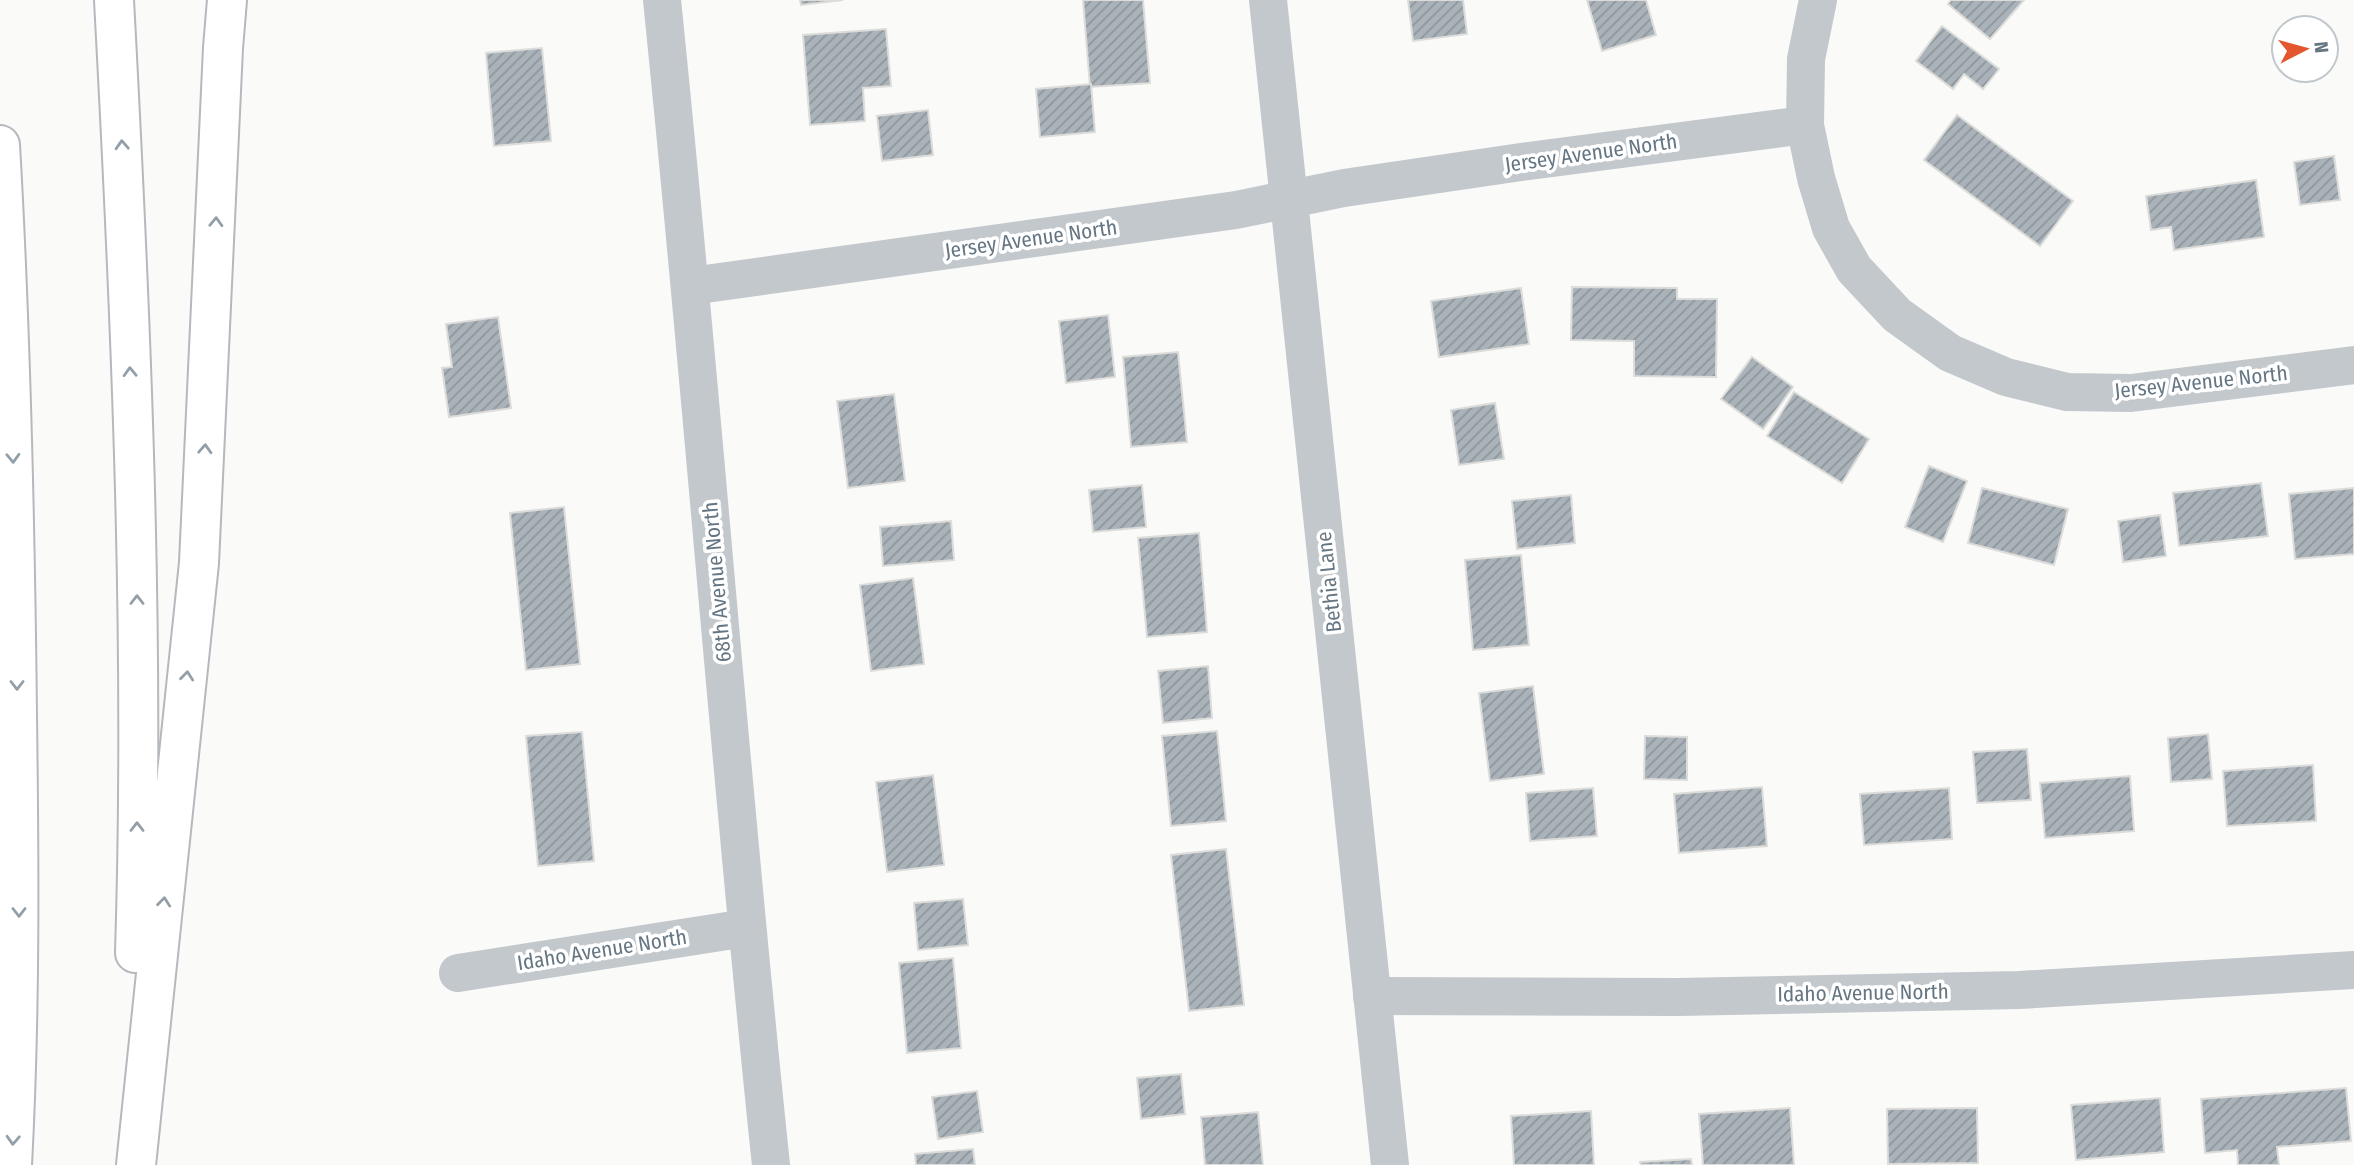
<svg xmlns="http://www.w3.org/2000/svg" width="2354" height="1165" viewBox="0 0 2354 1165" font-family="'Fira Sans Condensed',sans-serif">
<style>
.building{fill:url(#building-hatch);stroke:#dcdcda;stroke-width:2}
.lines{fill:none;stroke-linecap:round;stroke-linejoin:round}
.highway-casing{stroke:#b4b9bd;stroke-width:42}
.minor{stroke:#c3c8cc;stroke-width:38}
.highway{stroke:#fff;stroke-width:38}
.oneway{stroke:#939fa8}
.labels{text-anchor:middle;stroke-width:7;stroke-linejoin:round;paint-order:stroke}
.street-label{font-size:21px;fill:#657683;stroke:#fff}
</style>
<defs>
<pattern id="building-hatch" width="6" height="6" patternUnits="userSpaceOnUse" patternTransform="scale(1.75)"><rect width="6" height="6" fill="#aab3b9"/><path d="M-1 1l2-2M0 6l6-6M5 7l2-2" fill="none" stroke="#8e969c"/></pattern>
</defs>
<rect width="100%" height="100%" fill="#fafaf8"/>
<g class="building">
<path d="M800 0H843L801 5Z"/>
<path d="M1083 0H1143L1150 83 1090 87Z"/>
<path d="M1408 0H1463L1467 34 1413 41Z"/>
<path d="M1587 0H1646L1656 35 1602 51Z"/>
<path d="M1951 0H2024L1990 39 1948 4Z"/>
<path d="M1942 26 1999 69 1983 89 1964 74 1953 89 1916 61Z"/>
<path d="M886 29 891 86 863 88 865 121 810 125 803 35Z"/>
<path d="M542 48 551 141 494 146 486 53Z"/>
<path d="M1091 84 1095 132 1040 137 1036 89Z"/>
<path d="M928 110 933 155 882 161 877 116Z"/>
<path d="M1957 115 2073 201 2040 246 1924 160Z"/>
<path d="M2334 156 2340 200 2300 205 2294 162Z"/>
<path d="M2256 180 2264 237 2174 250 2171 227 2151 230 2146 196Z"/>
<path d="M1572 287 1677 288V299H1717L1716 377 1634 376V341L1571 340Z"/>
<path d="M1521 288 1529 344 1439 357 1431 301Z"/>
<path d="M1108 315 1115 377 1066 383 1059 321Z"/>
<path d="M498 317 511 408 449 417 442 368 452 367 446 324Z"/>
<path d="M1178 352 1187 442 1131 447 1123 357Z"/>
<path d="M1752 357 1793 387 1763 429 1721 399Z"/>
<path d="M1794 392 1869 439 1842 483 1767 436Z"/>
<path d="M894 394 905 481 848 488 837 401Z"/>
<path d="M1495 403 1504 459 1459 465 1451 410Z"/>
<path d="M1929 466 1967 481 1943 542 1905 527Z"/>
<path d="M2261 483 2268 536 2179 546 2173 493Z"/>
<path d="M1142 485 1146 527 1093 532 1089 490Z"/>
<path d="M1982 488 2068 509 2054 565 1968 543Z"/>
<path d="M2354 488V554L2295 559 2289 494Z"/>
<path d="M1571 495 1575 543 1517 549 1512 501Z"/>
<path d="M564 507 580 664 526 670 510 513Z"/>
<path d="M2160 515 2166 556 2123 562 2118 521Z"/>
<path d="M951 521 954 560 883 566 880 527Z"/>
<path d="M1199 533 1207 632 1147 637 1138 538Z"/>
<path d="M1521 555 1529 645 1473 650 1465 560Z"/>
<path d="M913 578 924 664 871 671 860 585Z"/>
<path d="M1208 666 1212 718 1163 723 1158 671Z"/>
<path d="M1533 686 1544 774 1490 781 1479 693Z"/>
<path d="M1217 731 1226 821 1171 826 1162 736Z"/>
<path d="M582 732 594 861 538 866 526 736Z"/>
<path d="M2208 734 2212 779 2171 782 2168 738Z"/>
<path d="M1645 736 1687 737V780L1644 779Z"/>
<path d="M2027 749 2031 800 1977 803 1973 752Z"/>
<path d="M2313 765 2316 821 2227 826 2223 771Z"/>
<path d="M933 775 944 865 887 872 876 782Z"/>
<path d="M2130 776 2134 831 2045 838 2040 783Z"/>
<path d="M1762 787 1767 846 1679 853 1674 794Z"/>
<path d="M1593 788 1597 836 1530 841 1526 793Z"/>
<path d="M1949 788 1952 839 1864 845 1860 794Z"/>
<path d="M1226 849 1244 1005 1189 1011 1171 855Z"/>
<path d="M963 899 968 945 918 950 914 903Z"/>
<path d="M953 958 961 1048 907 1053 899 963Z"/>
<path d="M1181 1074 1185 1114 1141 1119 1137 1078Z"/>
<path d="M2346 1088 2351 1141 2277 1147 2279 1165H2238L2237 1150 2205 1153 2201 1099Z"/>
<path d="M977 1091 983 1132 938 1139 932 1097Z"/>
<path d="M2160 1098 2164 1152 2076 1160 2071 1105Z"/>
<path d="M1790 1108 1794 1165H1703L1699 1114Z"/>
<path d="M1977 1108 1978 1163 1888 1164 1887 1109Z"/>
<path d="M1591 1111 1594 1165H1514L1511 1116Z"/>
<path d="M1258 1112 1263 1165H1205L1201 1117Z"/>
<path d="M973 1149 975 1165H916L915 1154Z"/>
<path d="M1691 1159 1692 1165H1641L1640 1162Z"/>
</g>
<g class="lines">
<g class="highway-casing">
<g id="highway">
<path d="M114 0C131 317 145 636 135 953"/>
<path d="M0 145C11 335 15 525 17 716 19 865 20 1015 12 1165"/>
<path d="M136 1165 199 563 223 48 227 0"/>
</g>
</g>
<g class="minor">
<path d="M662 0C702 388 730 777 771 1165"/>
<path d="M1268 0 1390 1165"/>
<path d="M1818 0 1806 59 1805 125 1816 178 1831 228 1854 269 1897 315 1950 353 2006 377 2067 392 2131 393 2354 365"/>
<path d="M691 286 1236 210 1344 188 1521 162 1805 125"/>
<path d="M458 973 746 928"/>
<path d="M1372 996 1678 997 2019 990 2354 970"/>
</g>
<use href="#highway" class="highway"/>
</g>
<defs><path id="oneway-chevron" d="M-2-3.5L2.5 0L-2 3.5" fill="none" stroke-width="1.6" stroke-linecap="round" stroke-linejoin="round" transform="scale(1.75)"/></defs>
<g class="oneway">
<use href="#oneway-chevron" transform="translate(122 145) rotate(-93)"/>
<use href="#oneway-chevron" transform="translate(216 222) rotate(-88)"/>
<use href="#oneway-chevron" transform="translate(130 372) rotate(-92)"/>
<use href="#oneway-chevron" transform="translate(205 449) rotate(-87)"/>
<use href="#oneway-chevron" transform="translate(13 458) rotate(88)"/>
<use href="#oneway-chevron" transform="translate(137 600) rotate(-90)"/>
<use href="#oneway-chevron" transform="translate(187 676) rotate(-84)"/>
<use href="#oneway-chevron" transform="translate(17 685) rotate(90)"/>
<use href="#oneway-chevron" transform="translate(137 827) rotate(-90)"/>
<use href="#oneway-chevron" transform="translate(164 902) rotate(-84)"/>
<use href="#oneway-chevron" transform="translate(19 912) rotate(90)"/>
<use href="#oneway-chevron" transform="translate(13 1140) rotate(93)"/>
</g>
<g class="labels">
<g class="street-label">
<text transform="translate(1591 153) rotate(-8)" y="7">Jersey Avenue North</text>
<text transform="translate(1031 239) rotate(-8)" y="7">Jersey Avenue North</text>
<text transform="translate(2201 382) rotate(-6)" y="7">Jersey Avenue North</text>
<text transform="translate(717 582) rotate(-95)" y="7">68th Avenue North</text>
<text transform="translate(1329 582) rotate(-96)" y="7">Bethia Lane</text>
<text transform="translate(602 950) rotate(-9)" y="7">Idaho Avenue North</text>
<text transform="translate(1863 993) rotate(-1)" y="7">Idaho Avenue North</text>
</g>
</g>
<g transform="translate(2305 49) rotate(84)"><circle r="33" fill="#ffffff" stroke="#c1c8cd" stroke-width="2"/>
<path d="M0-5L12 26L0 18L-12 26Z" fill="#e4572e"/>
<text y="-10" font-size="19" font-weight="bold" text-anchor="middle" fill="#657683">N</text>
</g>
</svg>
